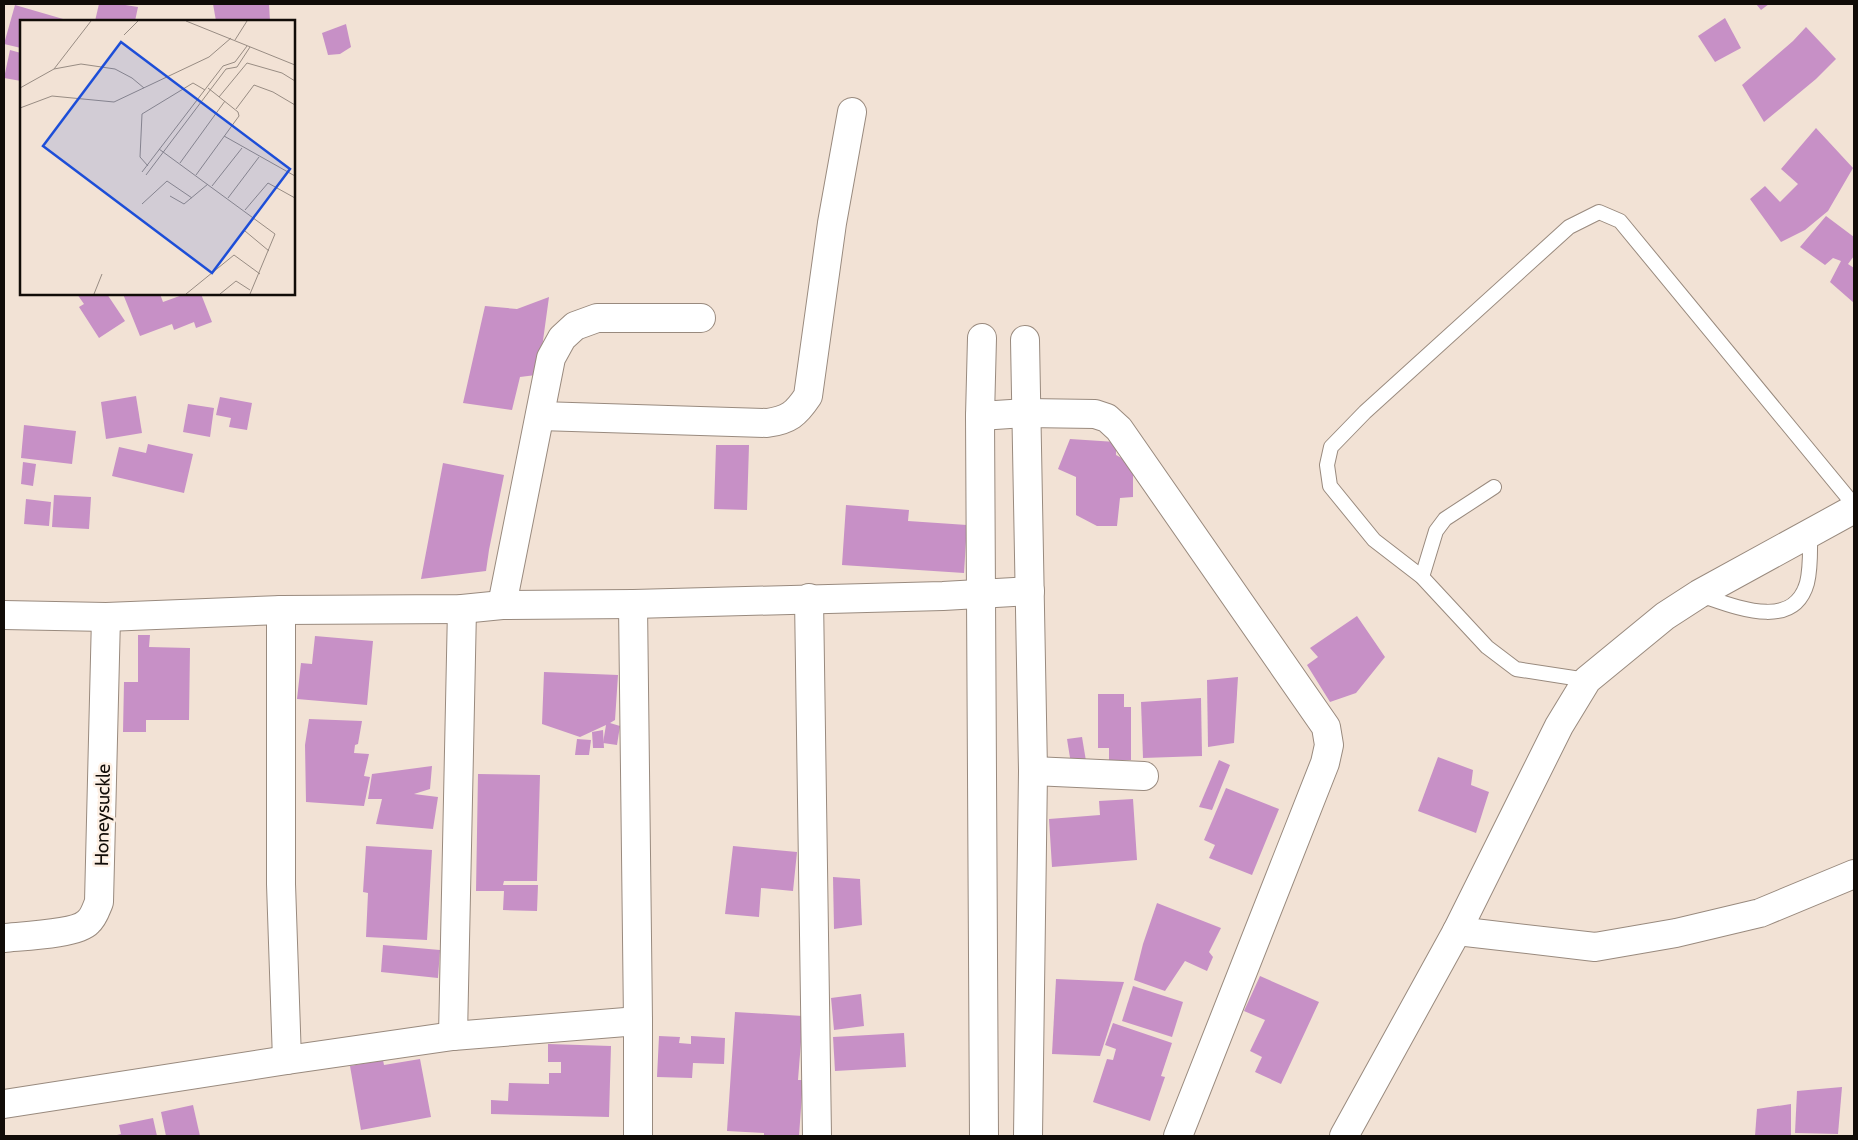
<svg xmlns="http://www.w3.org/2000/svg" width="1858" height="1140" viewBox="0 0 1858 1140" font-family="Cabin,sans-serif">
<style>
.building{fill:#c790c6}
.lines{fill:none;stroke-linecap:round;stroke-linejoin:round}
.lane-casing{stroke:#998a7e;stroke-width:16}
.street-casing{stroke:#998a7e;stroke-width:30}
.lane{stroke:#fff;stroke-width:14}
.street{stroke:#fff;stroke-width:28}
.labels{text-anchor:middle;stroke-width:5;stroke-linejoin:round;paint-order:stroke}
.street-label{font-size:19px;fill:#110c08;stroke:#fdf0e5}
.inset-road{fill:none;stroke:#988c83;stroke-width:1}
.view{fill:#1d4ed8;fill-opacity:0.15;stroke:#1d4ed8;stroke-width:2.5}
.inset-edge{fill:none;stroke:#110c08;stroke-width:2.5}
</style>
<rect width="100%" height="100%" fill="#f2e2d5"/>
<g class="building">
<path d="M99 4H119L138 7 135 21H95Z"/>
<path d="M213 4H269L270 21H216Z"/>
<path d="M1756 4H1769L1761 10Z"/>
<path d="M15 5 70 21H21V48L4 44Z"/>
<path d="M1725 18 1741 48 1715 62 1698 36Z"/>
<path d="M346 24 351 47 340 54 328 55 322 33Z"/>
<path d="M1806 27 1836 59 1816 79 1764 122 1742 85 1793 41Z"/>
<path d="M10 50 21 53V81L4 78Z"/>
<path d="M1816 128 1853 168 1828 211 1805 230 1781 242 1750 199 1765 186 1780 202 1798 184 1781 169Z"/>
<path d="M1826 216 1854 237V256L1848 264 1854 268V303L1830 282 1841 261 1833 258 1825 265 1800 247Z"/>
<path d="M77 294H107L125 321 99 338 79 307 84 304Z"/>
<path d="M123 294H160L163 302 185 294H201L212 322 196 328 194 322 174 330 172 324 140 336Z"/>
<path d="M549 297 541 355 536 375 520 377 512 410 463 403 485 306 517 309Z"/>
<path d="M136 396 142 433 106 439 101 402Z"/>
<path d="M220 397 252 403 247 430 229 427 231 418 216 415Z"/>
<path d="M188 404 214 408 210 437 183 432Z"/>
<path d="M24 425 76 431 72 464 21 458Z"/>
<path d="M1070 439 1116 442V455L1133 464V497L1120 498 1117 526H1097L1076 515V477L1058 469Z"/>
<path d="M148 444 193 454 184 493 112 476 119 447 146 453Z"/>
<path d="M716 445H749L747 510 714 509Z"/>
<path d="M23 462 36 464 33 486 21 484Z"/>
<path d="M443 463 504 475 489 550 486 571 421 579Z"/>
<path d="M54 495 91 497 89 529 52 527Z"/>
<path d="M26 499 51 502 49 526 24 524Z"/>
<path d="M846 505 909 510 908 521 967 525 964 573 842 565Z"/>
<path d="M1357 616 1385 657 1356 693 1330 702 1307 665 1318 657 1310 648Z"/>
<path d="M138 635H150L149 647 190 648 189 720H146V732H123L124 682H138Z"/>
<path d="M315 636 373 641 367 705 297 699 301 663 312 664Z"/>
<path d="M544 672 618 675 615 720 610 723 620 726 617 745 603 743 606 725 580 737 542 724Z"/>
<path d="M1238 677 1234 743 1208 747 1207 680Z"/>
<path d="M1098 694H1124V707H1131V760H1109V748H1098Z"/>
<path d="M1201 698 1202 756 1143 758 1141 702Z"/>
<path d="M309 719 362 721 358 744 355 745 354 753 369 754 364 776 370 777 364 806 306 802 305 745Z"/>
<path d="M603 730 604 748H593L592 732Z"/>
<path d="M1082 737 1086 761 1071 764 1067 739Z"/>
<path d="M577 739 591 740 589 755H575Z"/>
<path d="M1438 757 1473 770 1471 785 1489 792 1476 833 1418 811Z"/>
<path d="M1219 760 1230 765 1212 810 1199 807Z"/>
<path d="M432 766 430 789 414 794 438 797 433 829 376 824 382 799H368L372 774Z"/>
<path d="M478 774 540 775 537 881H504L503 885H538L537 911 503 910 504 891H476Z"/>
<path d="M1226 788 1279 809 1252 875 1209 858 1215 845 1204 840Z"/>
<path d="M1133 799 1137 860 1052 867 1049 819 1100 815 1099 801Z"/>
<path d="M366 846 432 850 427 940 366 937 368 893 363 892Z"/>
<path d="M733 846 797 852 793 891 761 888 759 917 725 914Z"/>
<path d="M833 877 860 879 862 925 834 929Z"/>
<path d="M1157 903 1221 928 1209 952 1213 957 1207 971 1185 961 1165 991 1134 980 1143 944Z"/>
<path d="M383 945 440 950 438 978 381 972Z"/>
<path d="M1260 976 1319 1002 1281 1084 1255 1072 1262 1057 1250 1051 1265 1020 1244 1011Z"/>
<path d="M1056 979 1124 982 1100 1056 1052 1054Z"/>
<path d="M1133 986 1183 1002 1172 1037 1122 1021Z"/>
<path d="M861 994 864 1026 834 1030 831 998Z"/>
<path d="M735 1012 803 1016 798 1080H803L799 1136H764V1133L727 1131Z"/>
<path d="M1113 1023 1172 1043 1161 1076 1165 1077 1150 1121 1093 1102 1107 1059 1113 1060 1116 1049 1105 1045Z"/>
<path d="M904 1033 906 1067 835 1071 833 1037Z"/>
<path d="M659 1036 680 1037 679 1043 691 1044V1036L725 1038 724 1064 693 1063 692 1078 657 1077Z"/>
<path d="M548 1044 611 1046 609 1117 491 1114V1100L508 1101 509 1083 549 1084V1073H561V1062H548Z"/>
<path d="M420 1059 431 1117 361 1130 350 1066 383 1060 384 1065Z"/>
<path d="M1842 1087 1838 1134 1795 1133 1797 1091Z"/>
<path d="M1791 1104V1136H1755L1757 1109Z"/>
<path d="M193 1105 200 1136H166L161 1112Z"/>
<path d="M153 1118 157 1136H113L121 1134 119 1125Z"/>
</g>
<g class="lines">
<g class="lane-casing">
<g id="lane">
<path d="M1422 577 1436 531 1445 519 1494 487"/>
<path d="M1700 595C1731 605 1793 633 1807 583 1811 567 1810 549 1810 533"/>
<path d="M1587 680 1516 669 1487 647 1422 577 1374 540 1330 486 1327 465 1331 447 1365 412 1569 227 1599 212 1620 221 1854 505"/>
</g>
</g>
<g class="street-casing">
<g id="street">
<path d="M982 338 980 416 984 1136"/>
<path d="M1025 340 1033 771 1028 1136"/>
<path d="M540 416 767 423C789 420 796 414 808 396L832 223 852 112"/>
<path d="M980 416 1027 413 1095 414 1107 418 1119 429 1326 727 1329 745 1325 763 1178 1136"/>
<path d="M809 598 817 1136"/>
<path d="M633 604 638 1021V1136"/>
<path d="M502 605 551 358 562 338 575 326 597 318H701"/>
<path d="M281 610V884L287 1060"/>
<path d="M4 615 106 617 281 610 462 609 502 605 633 604 943 596 1030 591"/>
<path d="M1033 771 1144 776"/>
<path d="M1457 931 1595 947 1676 933 1760 913 1854 874"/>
<path d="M4 938C22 936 77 934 88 922 94 917 96 909 99 902L106 617"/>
<path d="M453 1036 462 609"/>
<path d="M4 1104 287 1060 453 1036 638 1021"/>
<path d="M1344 1136 1457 931 1559 726 1587 680 1665 616 1699 594 1854 509"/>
</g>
</g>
<use href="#lane" class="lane"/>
<use href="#street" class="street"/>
</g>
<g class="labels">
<g class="street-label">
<text transform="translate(102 815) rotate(-89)" y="7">Honeysuckle</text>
</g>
</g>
<g transform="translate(20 20)">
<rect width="275" height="275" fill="#f2e2d5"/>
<path class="inset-road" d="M166 1 275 45M104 15 118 1M215 20 227 1M34 49 71 1M0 68 34 49 61 44 95 49 112 58 124 68M199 77 227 43 262 53 275 61M0 88 32 76 94 82 189 37 211 18M216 89 234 65 253 72 275 85M204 116 275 156M139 129 255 214 230 274M160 143 205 81M128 146 120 137 122 94 173 63 185 70M122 152 203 46 215 42 227 26M126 155 206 49 217 47 230 27M176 155 219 96 218 92 188 68M192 166 222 128M150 176 164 184 188 164M208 178 239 137M122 184 147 161 172 178M225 190 248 163 275 178M225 211 249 231M74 274 82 254M166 274 214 235 240 254M200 274 216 261 230 270"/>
<path class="view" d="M101 22 270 149 192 253 23 126Z"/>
<rect width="275" height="275" class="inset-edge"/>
</g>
<rect width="1858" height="1140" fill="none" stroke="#110c08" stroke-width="10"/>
</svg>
